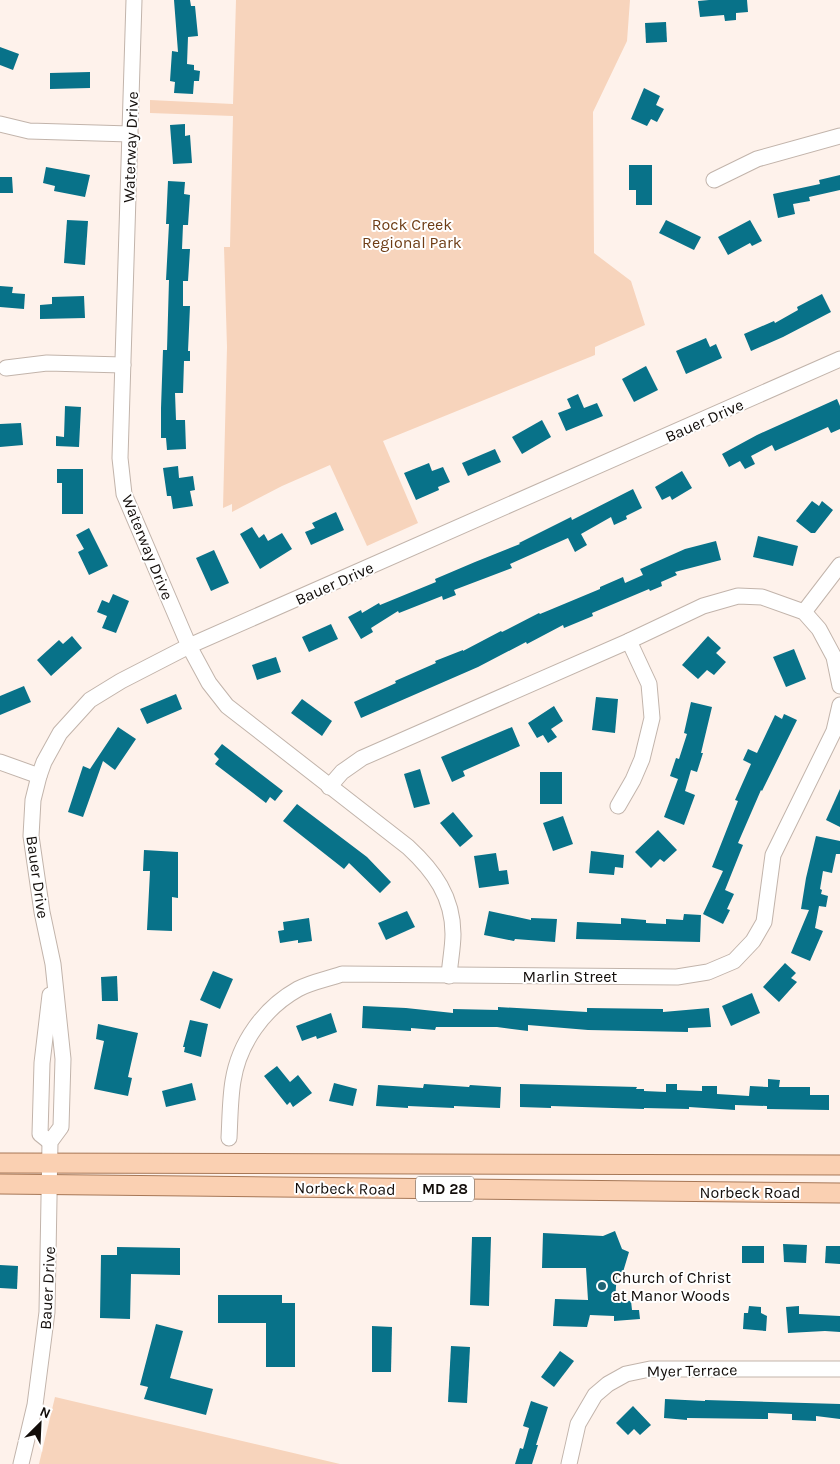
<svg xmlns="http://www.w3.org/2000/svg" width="840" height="1464" viewBox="0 0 840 1464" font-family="Karla,sans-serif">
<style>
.green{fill:#f7d4bc}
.building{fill:#087289}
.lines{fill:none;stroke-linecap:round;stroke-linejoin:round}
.minor-casing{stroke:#c2b4ab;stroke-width:17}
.major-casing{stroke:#a77756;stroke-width:21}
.minor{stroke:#fff;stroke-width:15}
.major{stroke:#fad0b2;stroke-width:19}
.poi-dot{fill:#206576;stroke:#fff;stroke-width:2}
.labels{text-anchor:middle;stroke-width:4;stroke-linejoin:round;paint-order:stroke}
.shield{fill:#fff;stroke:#595654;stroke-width:1}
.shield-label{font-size:15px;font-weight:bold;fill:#120d0a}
.street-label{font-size:16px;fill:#120d0a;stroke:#fff}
.park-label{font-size:16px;fill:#6e3d16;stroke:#fff}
.poi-label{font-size:16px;fill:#120d0a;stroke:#fff;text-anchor:start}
</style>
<rect width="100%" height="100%" fill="#fef2eb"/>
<g class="green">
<path d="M236 0H630L627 41 593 112 594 253 631 281 645 325 595 347V355L383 441 418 523 367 546 330 465 282 486 232 512V504L223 508 227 347 224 247H230L233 116 150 113V100L233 104Z"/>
<path d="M55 1397 340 1464H39Z"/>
</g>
<g class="building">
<path d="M174 0H190L191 6H195L198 36 188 37 187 64 194 65V70L200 71 199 81H194L193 94 174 93 175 82 170 81 172 51 178 52Z"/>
<path d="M709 0H747L748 12 736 13V20L725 21 724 15 700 17 698 1Z"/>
<path d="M666 22 667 42 646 43 645 23Z"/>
<path d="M0 47 19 54 13 70 0 65Z"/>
<path d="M90 72V88L50 89V73Z"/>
<path d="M644 88 660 96 656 105 664 109 657 122 651 119 647 126 631 119Z"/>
<path d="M185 124V136L190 135 192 163 173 164 170 125Z"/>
<path d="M629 165H652V205H636V190H629Z"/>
<path d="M46 167 90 175 85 197 54 191 55 186 43 183Z"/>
<path d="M840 175V190L809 197 810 201 793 204 795 214 778 218 773 194 820 184 819 180Z"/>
<path d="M0 177H12L13 193H0Z"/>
<path d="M168 181 185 182 184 194 190 195 188 225H183L182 249H190L188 281H183V306H190L188 351H190V361H184L183 393H175L176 420H185L186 449 167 450 166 438H161V408L163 350H167L169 280H166L169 224H166Z"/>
<path d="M67 220 88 221 85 265 64 263Z"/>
<path d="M666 220 701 237 694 250 659 233Z"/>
<path d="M750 220 762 241 752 246 750 243 728 255 718 237Z"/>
<path d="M0 286 13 287 12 293 25 294 24 309 0 307Z"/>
<path d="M822 294 831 312 783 337 751 351 744 334 774 321 775 323 798 310 797 307Z"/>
<path d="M84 296 85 318 40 319V305L52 304V297Z"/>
<path d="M706 338 710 347 716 344 722 358 686 374 676 351Z"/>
<path d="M646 366 658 390 634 402 622 379Z"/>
<path d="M578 394 584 408 597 403 603 416 566 431 558 413 571 408 567 399Z"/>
<path d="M837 399 840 406V429L831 433 828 427 775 451 772 445 751 456 755 464 745 469 740 461 729 467 722 454 757 435Z"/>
<path d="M65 406 81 407 79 447 56 446V436L64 437Z"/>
<path d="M542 420 551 437 522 454 512 437Z"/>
<path d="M21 423 23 445 0 447V424Z"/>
<path d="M495 449 501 462 468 476 462 463Z"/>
<path d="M429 463 432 471 443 467 450 482 438 487 439 490 416 500 404 473Z"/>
<path d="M178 466 179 478 193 476 195 490 190 491 193 506 173 509 171 496H167L163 468Z"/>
<path d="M57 469H83V514H62V483H57Z"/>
<path d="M682 471 692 488 672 500 670 496 662 500 655 487Z"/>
<path d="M633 489 642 508 626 516 627 519 614 525 611 517 581 534 587 545 575 552 568 538 510 564 512 568 454 590 456 595 443 600 442 596 399 613 398 611 371 628 373 632 361 639 348 617 361 610 362 613 379 603 380 605 436 582 435 579 475 562 520 544 519 543 571 517 572 520Z"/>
<path d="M812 501 819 506 822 501 833 510 815 533H811L796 521Z"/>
<path d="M336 512 344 530 311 545 305 532 315 528 312 523Z"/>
<path d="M252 527 259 538 264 534 268 541 282 533 292 549 260 569 240 534Z"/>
<path d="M89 528 108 566 89 575 78 552 84 549 76 535Z"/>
<path d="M758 536 798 546 793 566 753 557Z"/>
<path d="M716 541 721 560 675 572 677 575 661 582 662 586 650 591 649 589 592 613 593 616 564 628 563 625 527 644 526 642 478 667 361 718 354 702 396 683 395 681 436 663 435 661 463 650V651L501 631 502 632 539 613 540 614 600 589V587L623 577 625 583 643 575 640 569 685 549Z"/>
<path d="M214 550 229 583 211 591 196 558Z"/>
<path d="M113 594 129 601 116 633 102 628 107 616 97 612 102 600 109 603Z"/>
<path d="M331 624 338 639 309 652 302 637Z"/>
<path d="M72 636 82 648 51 676 37 660 59 640 63 644Z"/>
<path d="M708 636 721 648 716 653 726 662 714 675 707 670 698 679 682 665Z"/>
<path d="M794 649 806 679 786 687 773 657Z"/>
<path d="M276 657 281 672 257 680 252 665Z"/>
<path d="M24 686 31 702 0 715V696Z"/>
<path d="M176 694 182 709 147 724 140 709Z"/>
<path d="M596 697 618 699 615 733 592 730Z"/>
<path d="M302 699 332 721 322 736 291 713Z"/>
<path d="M691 702 712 707 701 753H703L697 772 691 770 685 791 695 795 684 825 664 817 678 779 670 776 676 758 679 759 687 734 684 733Z"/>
<path d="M554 706 563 721 551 729 557 737 548 743 543 735 537 738 528 723Z"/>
<path d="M784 714 797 720 762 791 761 790 738 843 743 845 725 890 734 894 727 909 730 910 723 924 703 914 723 871 712 867 738 801 735 800 751 764 743 760 748 749 757 753 775 715 782 719Z"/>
<path d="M118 727 136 739 115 770 103 761 83 817 68 812 83 766 90 769Z"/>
<path d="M512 727 520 746 463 771 465 776 452 782 441 757Z"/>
<path d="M222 744 283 791 275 801 270 797 266 803 215 764 219 759 214 754Z"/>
<path d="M420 769 430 804 414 808 404 774Z"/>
<rect x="540" y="772" width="22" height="32"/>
<path d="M840 789V827L826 820Z"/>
<path d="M297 804 367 857 391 882 380 893 349 863 344 869 283 821Z"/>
<path d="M453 812 473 836 460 847 440 823Z"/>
<path d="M563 816 573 844 553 851 543 823Z"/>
<path d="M658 830 677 850 664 862 660 859 651 868 635 852Z"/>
<path d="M816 836 840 841V854H836L832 873 823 871 820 889 822 890 821 894 828 896 826 907 819 906 815 928 823 931 810 961 791 953 809 910 801 909 806 878Z"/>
<path d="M144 850 178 852V898L172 897V931L147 930 150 871H143Z"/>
<path d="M591 851 624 855 623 868 615 867 614 875 589 873Z"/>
<path d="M496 853 499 871 507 870 509 884 479 888 474 856Z"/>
<path d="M407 911 415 927 386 940 378 923Z"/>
<path d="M489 911 531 920V918L557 919 555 942 515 939 514 941 484 935Z"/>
<path d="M684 914 701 915 700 942 576 939 577 922 621 924V918L646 920V923L666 924V919L683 920Z"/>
<path d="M309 918 312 941 298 943V940L280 943 278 931 284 930 283 922Z"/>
<path d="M785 963 796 973 791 978 797 982 779 1002 763 987Z"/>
<path d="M213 971 233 979 220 1009 200 1000Z"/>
<path d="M117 976 118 1001H102L101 977Z"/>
<path d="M752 993 760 1013 731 1026 722 1006Z"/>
<path d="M363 1006 406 1008 453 1013V1009L498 1010V1007L587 1012V1008L663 1009V1012L709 1008 711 1027 688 1028V1032L588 1030 528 1025V1031L497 1027H436L435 1030 411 1028V1031L362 1028Z"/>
<path d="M331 1013 337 1032 317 1039 316 1036 302 1041 296 1026Z"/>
<path d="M190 1020 208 1024 201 1057 184 1052 185 1047H183Z"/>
<path d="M98 1024 138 1033 128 1077 132 1078 128 1096 94 1089 104 1041 96 1039Z"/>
<path d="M277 1066 290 1082 298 1075 312 1093 293 1107 290 1102 287 1105 264 1076Z"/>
<path d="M768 1079 780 1080 779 1087H810V1095H829V1110L767 1109V1106L735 1105V1110L689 1107V1109L644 1108V1109L551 1106V1108L520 1107V1084L637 1087 636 1089H644V1091L666 1092V1084H677V1090L702 1091V1086H717V1094L749 1096 750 1086 768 1087Z"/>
<path d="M192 1083 196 1100 166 1107 162 1091Z"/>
<path d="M334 1083 357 1089 353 1106 329 1101Z"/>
<path d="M424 1084 469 1087 470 1085 501 1087 500 1108 454 1106V1108L408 1106V1108L376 1106 378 1085 423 1088Z"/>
<path d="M615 1231 622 1249 629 1252 623 1272 617 1273 615 1300 631 1301 632 1310H639L640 1319 614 1321V1316L590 1315 587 1327 553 1326 555 1299 588 1300 586 1268H542L543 1233 603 1236Z"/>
<path d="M472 1237H491L489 1306 470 1305Z"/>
<path d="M783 1244 807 1245 806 1263 784 1262Z"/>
<rect x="742" y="1246" width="22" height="17"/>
<path d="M826 1246H840V1264L825 1263Z"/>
<path d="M117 1247 180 1248V1275L131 1274 130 1319 100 1318 101 1255H117Z"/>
<path d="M0 1265 18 1266 17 1289 0 1288Z"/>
<path d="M218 1295H282V1303H295V1367H266V1323H218Z"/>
<path d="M749 1306 761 1307V1313L767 1316 766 1331 743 1329 744 1313H748Z"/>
<path d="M799 1306V1314L840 1316V1332L825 1331 788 1333 786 1307Z"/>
<path d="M156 1324 183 1331 170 1378 213 1389 206 1415 144 1399 148 1387 140 1385Z"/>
<path d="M372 1326 392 1327 391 1372H372Z"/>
<path d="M451 1346 470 1347 467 1403 448 1402Z"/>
<path d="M560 1351 574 1361 554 1387 541 1377Z"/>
<path d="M665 1399 705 1401V1400L840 1404V1419L816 1416V1421L792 1420V1414L768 1413V1419L687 1418V1420L664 1418Z"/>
<path d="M531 1401 548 1407 536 1445H538L532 1464H515L520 1448 523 1449 529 1428 523 1426Z"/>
<path d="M633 1406 651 1425 640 1435 634 1429 628 1435 616 1423Z"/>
</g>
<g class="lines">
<g class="minor-casing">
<g id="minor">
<path d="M134 0 120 458 124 494 189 646 209 683 227 706 408 847C434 871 453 897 453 934 453 947 450 962 449 976"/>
<path d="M0 124 29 131 130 134"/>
<path d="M714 180 757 159 840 136"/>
<path d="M6 368 47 363 123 365"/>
<path d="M804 612 840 565"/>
<path d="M0 762 39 776"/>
<path d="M329 787 342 772 362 758 629 641 703 606 738 596 762 597 804 612 819 629 834 657 840 686"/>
<path d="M618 806 633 780 642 759 652 718 649 684 629 641"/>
<path d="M50 995 42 1063 40 1134 50 1142"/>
<path d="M229 1138C230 1119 230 1099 233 1081 239 1043 264 1008 298 989 311 982 328 979 342 974L677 977 708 972 734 961 753 941 764 922 773 855 834 731 840 705"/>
<path d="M21 1464 35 1405 47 1312 50 1142 61 1127 63 1059 53 964 42 912 31 836 33 800 39 776 44 762 60 733 90 700 121 681 189 646 840 359"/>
<path d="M569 1464 578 1424 595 1395 608 1384 626 1374 650 1369H840"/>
</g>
</g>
<g class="major-casing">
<g id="major">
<path d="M0 1163 840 1165"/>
<path d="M0 1184 840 1193"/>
</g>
</g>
<use href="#minor" class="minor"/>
<use href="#major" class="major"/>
</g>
<circle class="poi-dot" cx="602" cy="1286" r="5"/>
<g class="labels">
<rect class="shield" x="416" y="1176.5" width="58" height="25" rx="4"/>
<g class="shield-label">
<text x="445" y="1194">MD 28</text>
</g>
<g class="street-label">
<text transform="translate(130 147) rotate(-88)" y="6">Waterway Drive</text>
<text transform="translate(704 420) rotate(-24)" y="6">Bauer Drive</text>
<text transform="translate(148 547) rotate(68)" y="6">Waterway Drive</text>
<text transform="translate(334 583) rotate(-24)" y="6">Bauer Drive</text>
<text transform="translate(38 877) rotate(82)" y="6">Bauer Drive</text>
<text x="570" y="982">Marlin Street</text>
<text transform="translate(345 1188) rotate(1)" y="6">Norbeck Road</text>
<text x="750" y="1198">Norbeck Road</text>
<text transform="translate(47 1288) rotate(-87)" y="6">Bauer Drive</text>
<text transform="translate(692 1370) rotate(-1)" y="6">Myer Terrace</text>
</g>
<g class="park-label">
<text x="412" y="230">Rock Creek<tspan x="412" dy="18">Regional Park</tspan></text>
</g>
<g class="poi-label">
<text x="612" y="1283">Church of Christ<tspan x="612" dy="18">at Manor Woods</tspan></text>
</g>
</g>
<g transform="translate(40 1424) rotate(24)" stroke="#ffffff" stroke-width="4" paint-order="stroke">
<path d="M0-4L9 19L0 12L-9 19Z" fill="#120d0a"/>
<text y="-8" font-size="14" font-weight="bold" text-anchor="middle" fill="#120d0a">N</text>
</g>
</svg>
